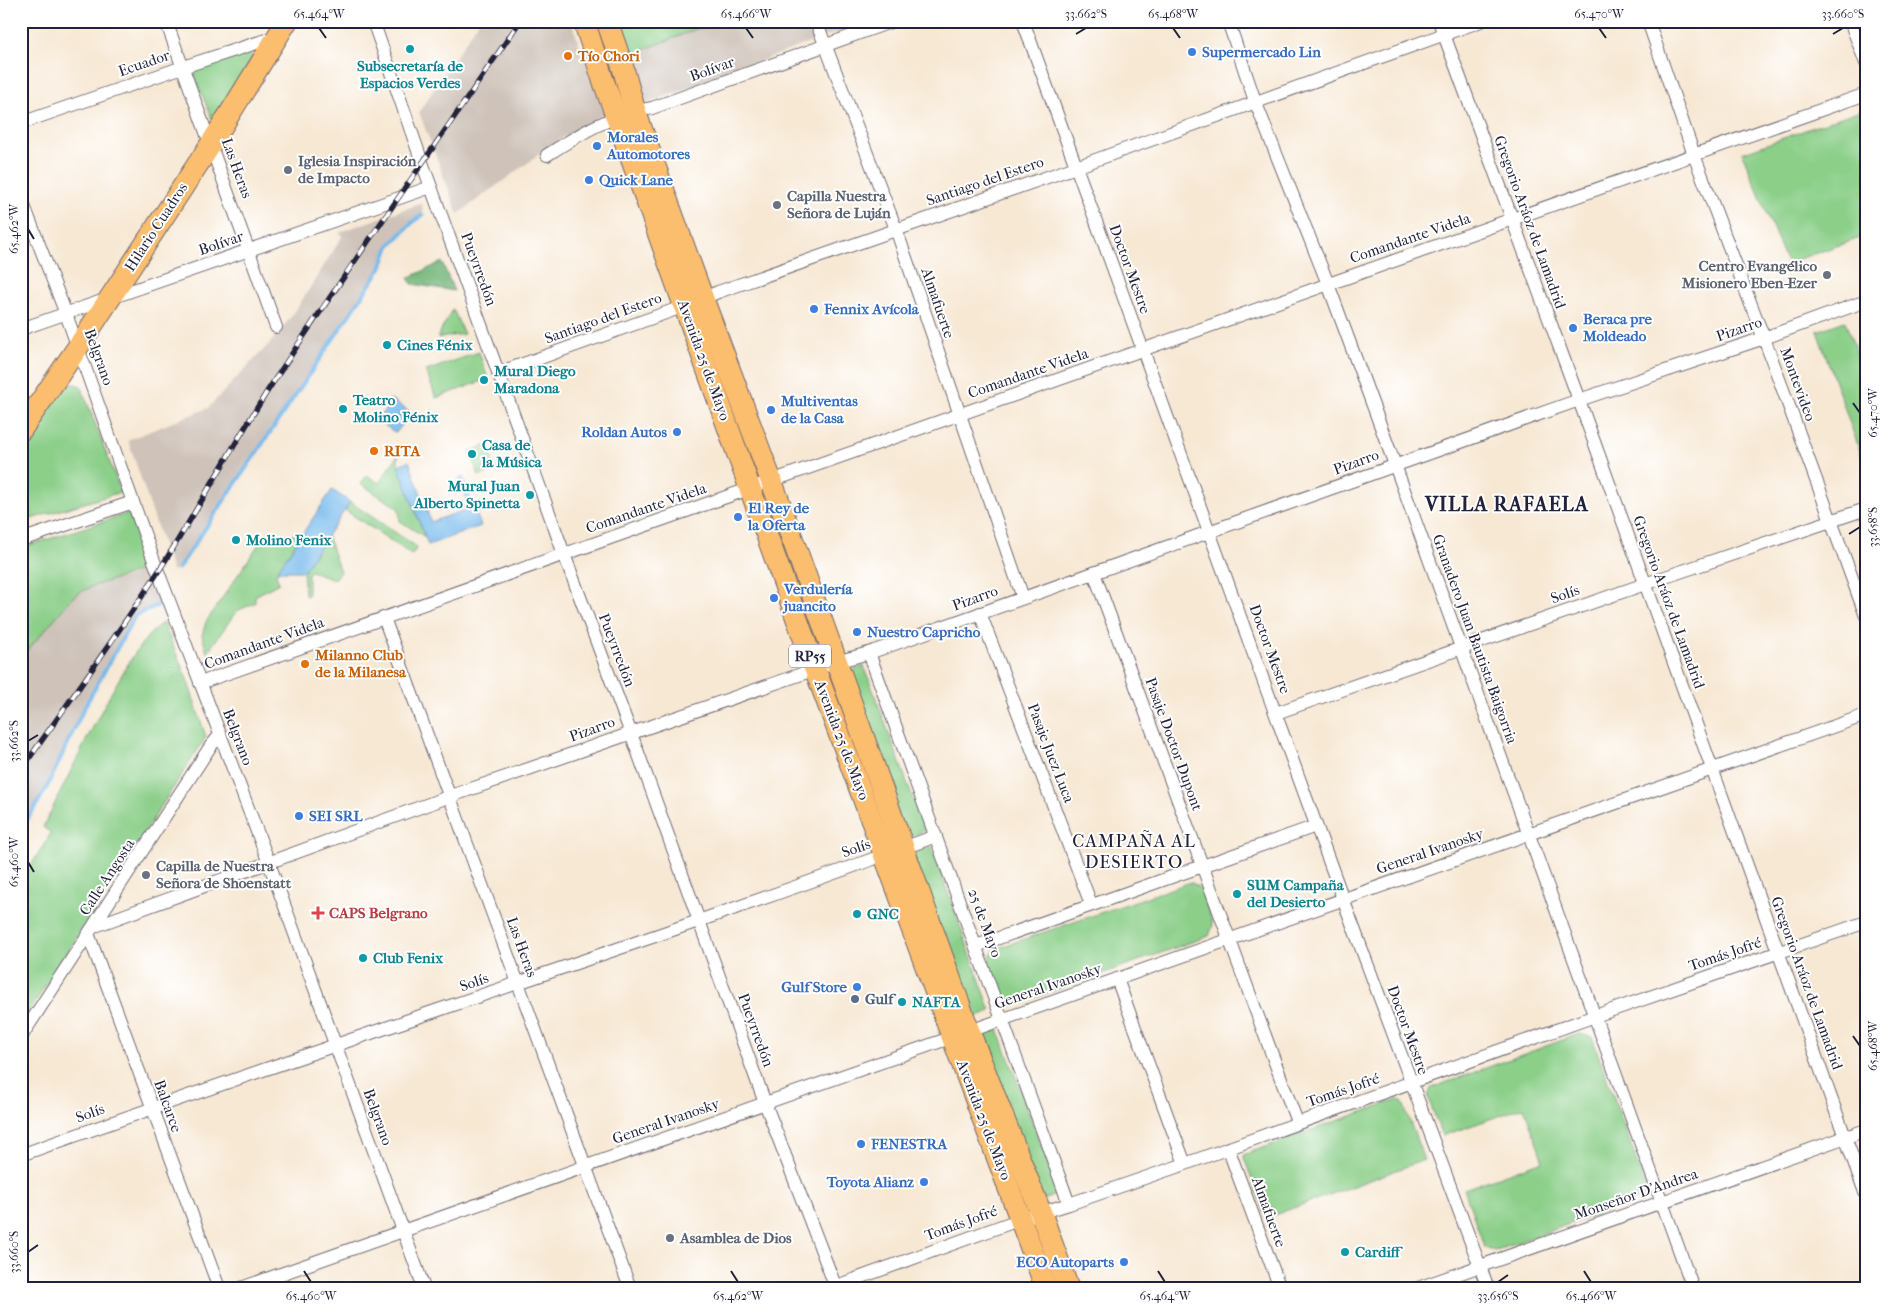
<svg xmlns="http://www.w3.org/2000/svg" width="1887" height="1309" viewBox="0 0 1887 1309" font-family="'IM FELL French Canon',serif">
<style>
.industrial{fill:#cec2b9}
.green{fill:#8bcf89;stroke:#567862}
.forest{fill:#70b275;stroke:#496a58}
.water{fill:#76baec;stroke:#4c6e94}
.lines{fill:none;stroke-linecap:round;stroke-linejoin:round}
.stream{stroke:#76baec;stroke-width:4}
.minor-casing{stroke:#6d6771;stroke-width:14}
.primary-casing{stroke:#6d6771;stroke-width:23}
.minor{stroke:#fff;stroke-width:12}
.primary{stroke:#fbbd6e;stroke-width:21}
.rail-casing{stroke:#22223b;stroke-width:5.5}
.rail{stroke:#fff;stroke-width:4;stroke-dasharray:11;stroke-linecap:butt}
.ticks{fill:none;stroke:#22223b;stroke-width:2}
.culture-dot{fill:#0f9aa8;stroke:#fff;stroke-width:2}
.shop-dot{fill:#3f7fe0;stroke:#fff;stroke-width:2}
.food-dot{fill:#e8710a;stroke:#fff;stroke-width:2}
.worship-dot{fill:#6b7280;stroke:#fff;stroke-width:2}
.health-dot{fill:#e0444e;stroke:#fff;stroke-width:2}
.service-dot{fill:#5c6f8a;stroke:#fff;stroke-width:2}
.labels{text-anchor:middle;stroke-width:4;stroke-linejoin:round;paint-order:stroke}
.shield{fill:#fff;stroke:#646476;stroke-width:1}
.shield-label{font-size:14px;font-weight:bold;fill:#22223b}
.shop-label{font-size:15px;font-weight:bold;fill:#366cbe;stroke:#fff;text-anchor:start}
.food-label{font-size:15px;font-weight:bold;fill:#c56008;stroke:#fff;text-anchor:start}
.street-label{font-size:15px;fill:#22223b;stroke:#fff}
.culture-label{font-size:15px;font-weight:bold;fill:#0d838f;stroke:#fff;text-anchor:start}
.worship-label{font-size:15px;font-weight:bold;fill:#5b616d;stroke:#fff;text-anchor:start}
.health-label{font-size:15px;font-weight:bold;fill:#be3a42;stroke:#fff;text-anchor:start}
.service-label{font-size:15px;font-weight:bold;fill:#4e5e75;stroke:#fff;text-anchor:start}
.quarter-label{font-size:18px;letter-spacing:1px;fill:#22223b;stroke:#fff}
.district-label{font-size:20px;font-weight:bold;letter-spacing:1px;fill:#22223b;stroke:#fff}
.neatline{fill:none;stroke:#22223b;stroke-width:2}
.ticks-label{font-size:12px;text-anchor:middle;fill:#22223b}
</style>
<rect width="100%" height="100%" fill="#fff"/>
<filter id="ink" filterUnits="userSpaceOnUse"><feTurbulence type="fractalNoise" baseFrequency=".02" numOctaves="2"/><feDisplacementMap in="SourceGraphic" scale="10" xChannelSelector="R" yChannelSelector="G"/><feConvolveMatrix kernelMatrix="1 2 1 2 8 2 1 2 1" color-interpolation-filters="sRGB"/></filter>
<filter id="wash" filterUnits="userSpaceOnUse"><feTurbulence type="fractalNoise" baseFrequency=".0096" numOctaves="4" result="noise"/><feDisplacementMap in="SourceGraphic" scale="20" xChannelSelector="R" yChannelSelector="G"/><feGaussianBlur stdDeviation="1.12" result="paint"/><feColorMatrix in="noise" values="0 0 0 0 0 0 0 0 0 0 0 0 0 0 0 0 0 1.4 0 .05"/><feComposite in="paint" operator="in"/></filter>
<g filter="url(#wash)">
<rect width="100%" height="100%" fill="#f7e8d4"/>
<g class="industrial">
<path d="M479 21H571L604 113 556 142 458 214 419 112Z"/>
<path d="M717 21H867L646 104 637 102 630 65 633 54Z"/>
<path d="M422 203 423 215 415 220 389 246 381 268 178 569 172 571 128 440 208 408 270 343 294 313 342 237 340 232Z"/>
<path d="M148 566 160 602 158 605 135 617 85 706 47 787 21 830V658L73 597 82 590 99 583 131 576Z"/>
</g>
<g class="green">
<path d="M621 21H717L633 54Z"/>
<path d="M250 54 253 56 216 119H212L194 75 198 68Z"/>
<path d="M1866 108V236L1787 263 1742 153Z"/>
<path d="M453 309 464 334 438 338V336Z"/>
<path d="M1845 321 1866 380V468L1817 331Z"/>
<path d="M479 352 488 379 436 398 426 371Z"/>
<path d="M66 384H75L81 386 121 492 21 522V456Z"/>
<path d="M487 445 496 470 479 476 470 451Z"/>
<path d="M398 455V465L425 537 400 521 399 509 361 484 367 475 379 483Z"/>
<path d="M767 494 820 643 817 644 764 495Z"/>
<path d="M350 502 417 547 412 555 345 510Z"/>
<path d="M129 513 148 566C124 581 95 580 73 597L21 658V548Z"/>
<path d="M302 534 277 571 276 574 279 583 255 596V603L239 610 233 616 207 653 202 635 206 622 263 538Z"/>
<path d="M327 535 340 572 334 579 311 571 308 574V595L305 596 303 571Z"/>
<path d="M163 622 187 679 206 737 21 1024V882L51 833 43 827C67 780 89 732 115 686 129 663 141 639 163 622Z"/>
<path d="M864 666 925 831 906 838 845 673Z"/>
<path d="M931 846 991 1011 972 1018 912 854Z"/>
<path d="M1191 882 1201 889 1213 925 1209 936 1013 1005 1002 998 988 960 995 949Z"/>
<path d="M998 1029 1059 1194 1040 1201 979 1036Z"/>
<path d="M1579 1034 1592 1037 1647 1190 1644 1197 1494 1251 1484 1246 1464 1189 1543 1161 1524 1107 1442 1136 1428 1097 1431 1088Z"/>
<path d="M1398 1099 1403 1103 1424 1160 1266 1218 1243 1155Z"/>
</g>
<path class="forest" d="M442 262 454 291 412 284 408 278Z"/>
<g class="water">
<path d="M391 399 411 413 396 433 378 421Z"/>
<path d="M409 461 431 522 470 508 459 479 463 477 481 526 428 545 398 465Z"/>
<path d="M332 490 350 502 345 510 303 571H277Z"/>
</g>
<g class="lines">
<g class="stream">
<path d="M178 569 381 268 389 246 415 220 423 215"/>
<path d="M21 830 47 787 85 706 135 616 158 605"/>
</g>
</g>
</g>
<g filter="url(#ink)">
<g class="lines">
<g class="minor-casing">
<g id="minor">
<path d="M166 21 276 327"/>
<path d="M373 21 423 165 564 554 636 747 765 1103 836 1288"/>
<path d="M816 21 896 229 1023 598"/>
<path d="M1023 21 1343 899 1488 1288"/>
<path d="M1228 21 1255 101 1328 284 1395 465 1693 1288"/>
<path d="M1439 21 1579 400 1866 1195"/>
<path d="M1648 21 1694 155 1768 349 1866 616"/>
<path d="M1850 21 1866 63"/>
<path d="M21 123 183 67 278 36"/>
<path d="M547 155C583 132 609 115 652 108L893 21"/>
<path d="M21 198 66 314 154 561 269 863 424 1288"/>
<path d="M21 329 431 187"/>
<path d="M498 373 685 306 718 292 1076 167 1481 21"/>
<path d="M21 540 133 502"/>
<path d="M1094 573 1297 1122"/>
<path d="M980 613 1091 904"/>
<path d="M384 618 630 1288"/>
<path d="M869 653 1069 1204"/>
<path d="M200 683 1866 94"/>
<path d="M1276 713 1668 576 1866 509"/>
<path d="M95 926 448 797 836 662 869 653 1579 400 1764 338 1866 301"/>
<path d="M89 936 219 1288"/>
<path d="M976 946 1316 826"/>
<path d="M1117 979 1185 1164"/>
<path d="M21 1037 210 747 220 735"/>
<path d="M1228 1148 1280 1288"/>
<path d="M21 1155C325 1045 633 948 936 836"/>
<path d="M241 1288 1866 715"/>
<path d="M831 1288 1021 1219 1069 1204 1185 1164 1595 1016 1866 922"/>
<path d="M1418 1288 1866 1130"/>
</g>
</g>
<g class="primary-casing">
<g id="primary">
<path d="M584 21 602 77 815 669 1046 1288"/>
<path d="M607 21 623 68 635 111 703 299 777 496 969 1031 1041 1213 1068 1288"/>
<path d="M21 430 78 347 211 144 287 21"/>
</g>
</g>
<use href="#minor" class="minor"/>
<use href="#primary" class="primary"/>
<g class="rail-casing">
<path id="rail" d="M21 770C68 703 116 637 160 569 198 509 232 447 270 387 351 263 437 144 520 21"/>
</g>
<use href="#rail" class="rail"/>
</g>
</g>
<path class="ticks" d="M319 28 326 38M746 28 753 38M1173 28 1180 38M1599 28 1606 38M1076 34 1086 28M1833 34 1843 28M28 229 34 239M1853 403 1860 413M1849 534 1860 527M28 741 38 735M28 862 34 872M1853 1036 1860 1046M28 1252 38 1245M304 1271 311 1282M731 1271 738 1282M1158 1271 1165 1282M1584 1271 1591 1282M1498 1282 1508 1275"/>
<g class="culture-dot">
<circle cx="410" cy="49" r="5"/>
<circle cx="387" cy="345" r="5"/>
<circle cx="484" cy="380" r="5"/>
<circle cx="343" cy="409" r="5"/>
<circle cx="472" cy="454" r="5"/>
<circle cx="530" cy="495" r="5"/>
<circle cx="236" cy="540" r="5"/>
<circle cx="1237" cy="894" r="5"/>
<circle cx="857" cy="914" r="5"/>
<circle cx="363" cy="958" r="5"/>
<circle cx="902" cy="1002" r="5"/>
<circle cx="1345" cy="1252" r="5"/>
</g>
<g class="shop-dot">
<circle cx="1192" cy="52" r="5"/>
<circle cx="597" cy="146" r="5"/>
<circle cx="589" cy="180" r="5"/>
<circle cx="814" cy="309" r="5"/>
<circle cx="1573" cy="328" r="5"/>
<circle cx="771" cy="410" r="5"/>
<circle cx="677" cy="432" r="5"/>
<circle cx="738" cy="517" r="5"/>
<circle cx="774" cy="598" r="5"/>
<circle cx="857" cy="632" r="5"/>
<circle cx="299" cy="816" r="5"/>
<circle cx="857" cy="987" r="5"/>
<circle cx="861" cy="1144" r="5"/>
<circle cx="924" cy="1182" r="5"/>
<circle cx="1124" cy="1262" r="5"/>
</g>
<g class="food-dot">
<circle cx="568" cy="56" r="5"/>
<circle cx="374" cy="451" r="5"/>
<circle cx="305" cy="664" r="5"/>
</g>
<g class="worship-dot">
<circle cx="288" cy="170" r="5"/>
<circle cx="777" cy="205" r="5"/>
<circle cx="1827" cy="275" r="5"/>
<circle cx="146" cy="875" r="5"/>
<circle cx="670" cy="1238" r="5"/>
</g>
<path class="health-dot" d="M315.5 905.5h5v5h5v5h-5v5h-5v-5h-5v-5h5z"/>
<circle class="service-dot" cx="855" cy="999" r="5"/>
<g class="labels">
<rect class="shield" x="789" y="644.5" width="42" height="23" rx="4"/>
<g class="shield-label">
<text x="810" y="661">RP55</text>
</g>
<g class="shop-label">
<text x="1202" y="57">Supermercado Lin</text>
<text x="607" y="142">Morales<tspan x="607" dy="17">Automotores</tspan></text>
<text x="599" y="185">Quick Lane</text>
<text x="824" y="314">Fennix Avícola</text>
<text x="1583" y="324">Beraca pre<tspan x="1583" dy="17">Moldeado</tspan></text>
<text x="781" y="406">Multiventas<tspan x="781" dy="17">de la Casa</tspan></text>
<text x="667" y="437" text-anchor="end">Roldan Autos</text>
<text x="748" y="513">El Rey de<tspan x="748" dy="17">la Oferta</tspan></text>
<text x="784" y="594">Verdulería<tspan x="784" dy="17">juancito</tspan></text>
<text x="867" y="637">Nuestro Capricho</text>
<text x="309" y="821">SEI SRL</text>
<text x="847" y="992" text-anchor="end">Gulf Store</text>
<text x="871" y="1149">FENESTRA</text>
<text x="914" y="1187" text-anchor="end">Toyota Alianz</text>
<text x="1114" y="1267" text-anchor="end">ECO Autoparts</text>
</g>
<g class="food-label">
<text x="578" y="61">Tío Chori</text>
<text x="384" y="456">RITA</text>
<text x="315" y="660">Milanno Club<tspan x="315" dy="17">de la Milanesa</tspan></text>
</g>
<g class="street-label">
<text transform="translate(144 63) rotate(-19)" y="5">Ecuador</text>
<text transform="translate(712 69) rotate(-20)" y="5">Bolívar</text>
<text transform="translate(237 168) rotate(70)" y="5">Las Heras</text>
<text transform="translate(985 181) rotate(-19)" y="5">Santiago del Estero</text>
<text transform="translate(1530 222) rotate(70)" y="5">Gregorio Aráoz de Lamadrid</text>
<text transform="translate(156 227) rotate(-57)" y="5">Hilario Cuadros</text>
<text transform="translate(1410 238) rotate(-19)" y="5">Comandante Videla</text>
<text transform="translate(221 243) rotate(-19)" y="5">Bolívar</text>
<text transform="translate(479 269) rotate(70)" y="5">Pueyrredón</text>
<text transform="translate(1130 269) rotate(70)" y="5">Doctor Mestre</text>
<text transform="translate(938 303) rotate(71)" y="5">Almafuerte</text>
<text transform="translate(603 318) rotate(-20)" y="5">Santiago del Estero</text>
<text transform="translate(1739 329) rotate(-19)" y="5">Pizarro</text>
<text transform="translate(99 357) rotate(70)" y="5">Belgrano</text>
<text transform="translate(704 360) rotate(70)" y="5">Avenida 25 de Mayo</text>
<text transform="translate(1028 373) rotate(-19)" y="5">Comandante Videla</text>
<text transform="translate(1798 384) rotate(70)" y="5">Montevideo</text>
<text transform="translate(1356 462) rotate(-20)" y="5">Pizarro</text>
<text transform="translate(646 508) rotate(-19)" y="5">Comandante Videla</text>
<text transform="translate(1565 594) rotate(-19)" y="5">Solís</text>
<text transform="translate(975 598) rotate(-20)" y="5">Pizarro</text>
<text transform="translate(1669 602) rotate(70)" y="5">Gregorio Aráoz de Lamadrid</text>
<text transform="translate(1475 639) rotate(70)" y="5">Granadero Juan Bautista Baigorria</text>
<text transform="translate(264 643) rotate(-20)" y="5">Comandante Videla</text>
<text transform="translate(1270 649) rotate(70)" y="5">Doctor Mestre</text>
<text transform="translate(617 650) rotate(69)" y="5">Pueyrredón</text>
<text transform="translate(592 729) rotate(-20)" y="5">Pizarro</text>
<text transform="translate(238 737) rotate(69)" y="5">Belgrano</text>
<text transform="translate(842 740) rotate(69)" y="5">Avenida 25 de Mayo</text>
<text transform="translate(1174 744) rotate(70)" y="5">Pasaje Doctor Dupont</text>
<text transform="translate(1051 753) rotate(69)" y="5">Pasaje Juez Luca</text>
<text transform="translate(856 848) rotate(-19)" y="5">Solís</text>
<text transform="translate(1430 851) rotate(-19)" y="5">General Ivanosky</text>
<text transform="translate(107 877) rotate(-57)" y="5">Calle Angosta</text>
<text transform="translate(985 923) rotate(70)" y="5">25 de Mayo</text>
<text transform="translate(522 947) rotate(70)" y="5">Las Heras</text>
<text transform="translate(1725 954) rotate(-19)" y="5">Tomás Jofré</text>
<text transform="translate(474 982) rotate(-19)" y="5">Solís</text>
<text transform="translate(1807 983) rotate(70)" y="5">Gregorio Aráoz de Lamadrid</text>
<text transform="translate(1048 986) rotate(-19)" y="5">General Ivanosky</text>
<text transform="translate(756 1030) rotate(70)" y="5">Pueyrredón</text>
<text transform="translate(1408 1030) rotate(70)" y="5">Doctor Mestre</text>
<text transform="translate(1343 1090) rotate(-19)" y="5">Tomás Jofré</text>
<text transform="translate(168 1106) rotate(70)" y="5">Balcarce</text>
<text transform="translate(90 1113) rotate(-20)" y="5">Solís</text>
<text transform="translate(378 1117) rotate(70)" y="5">Belgrano</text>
<text transform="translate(984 1120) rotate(69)" y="5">Avenida 25 de Mayo</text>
<text transform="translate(666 1121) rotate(-19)" y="5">General Ivanosky</text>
<text transform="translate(1636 1194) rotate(-19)" y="5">Monseñor D'Andrea</text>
<text transform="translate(1269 1212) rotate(70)" y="5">Almafuerte</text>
<text transform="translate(961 1223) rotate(-20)" y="5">Tomás Jofré</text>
</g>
<g class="culture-label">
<text x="410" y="71" text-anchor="middle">Subsecretaría de<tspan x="410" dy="17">Espacios Verdes</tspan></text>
<text x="397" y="350">Cines Fénix</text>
<text x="494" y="376">Mural Diego<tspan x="494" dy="17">Maradona</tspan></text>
<text x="353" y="405">Teatro<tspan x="353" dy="17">Molino Fénix</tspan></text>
<text x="482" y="450">Casa de<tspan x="482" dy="17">la Música</tspan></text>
<text x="520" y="491" text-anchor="end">Mural Juan<tspan x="520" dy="17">Alberto Spinetta</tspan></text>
<text x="246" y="545">Molino Fenix</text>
<text x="1247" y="890">SUM Campaña<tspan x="1247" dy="17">del Desierto</tspan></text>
<text x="867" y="919">GNC</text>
<text x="373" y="963">Club Fenix</text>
<text x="912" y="1007">NAFTA</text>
<text x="1355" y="1257">Cardiff</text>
</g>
<g class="worship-label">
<text x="298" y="166">Iglesia Inspiración<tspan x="298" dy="17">de Impacto</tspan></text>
<text x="787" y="201">Capilla Nuestra<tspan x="787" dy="17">Señora de Luján</tspan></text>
<text x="1817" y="271" text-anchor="end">Centro Evangélico<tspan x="1817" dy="17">Misionero Eben-Ezer</tspan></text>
<text x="156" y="871">Capilla de Nuestra<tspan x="156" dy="17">Señora de Shoenstatt</tspan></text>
<text x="680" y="1243">Asamblea de Dios</text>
</g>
<g class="health-label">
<text x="329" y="918">CAPS Belgrano</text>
</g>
<g class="service-label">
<text x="865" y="1004">Gulf</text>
</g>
<g class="quarter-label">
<text x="1134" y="847">CAMPAÑA AL<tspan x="1134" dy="21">DESIERTO</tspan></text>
</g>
<g class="district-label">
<text x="1507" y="511">VILLA RAFAELA</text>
</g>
</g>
<rect width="1887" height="1309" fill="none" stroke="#fff" stroke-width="55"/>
<rect x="28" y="28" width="1832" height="1254" class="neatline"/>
<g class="ticks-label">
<text x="319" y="18">65.464°W</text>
<text x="746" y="18">65.466°W</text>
<text x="1086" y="18">33.662°S</text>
<text x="1173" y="18">65.468°W</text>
<text x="1599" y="18">65.470°W</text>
<text x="1843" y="18">33.660°S</text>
<text transform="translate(14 229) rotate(-90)" y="4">65.462°W</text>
<text transform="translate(1873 413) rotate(-90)" y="4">65.470°W</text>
<text transform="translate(1873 527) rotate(-90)" y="4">33.658°S</text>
<text transform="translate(14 741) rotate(-90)" y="4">33.662°S</text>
<text transform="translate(14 862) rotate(-90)" y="4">65.460°W</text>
<text transform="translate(1873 1046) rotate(-90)" y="4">65.468°W</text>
<text transform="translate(14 1252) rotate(-90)" y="4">33.660°S</text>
<text x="311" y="1300">65.460°W</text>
<text x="738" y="1300">65.462°W</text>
<text x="1165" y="1300">65.464°W</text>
<text x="1498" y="1300">33.656°S</text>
<text x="1591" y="1300">65.466°W</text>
</g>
</svg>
